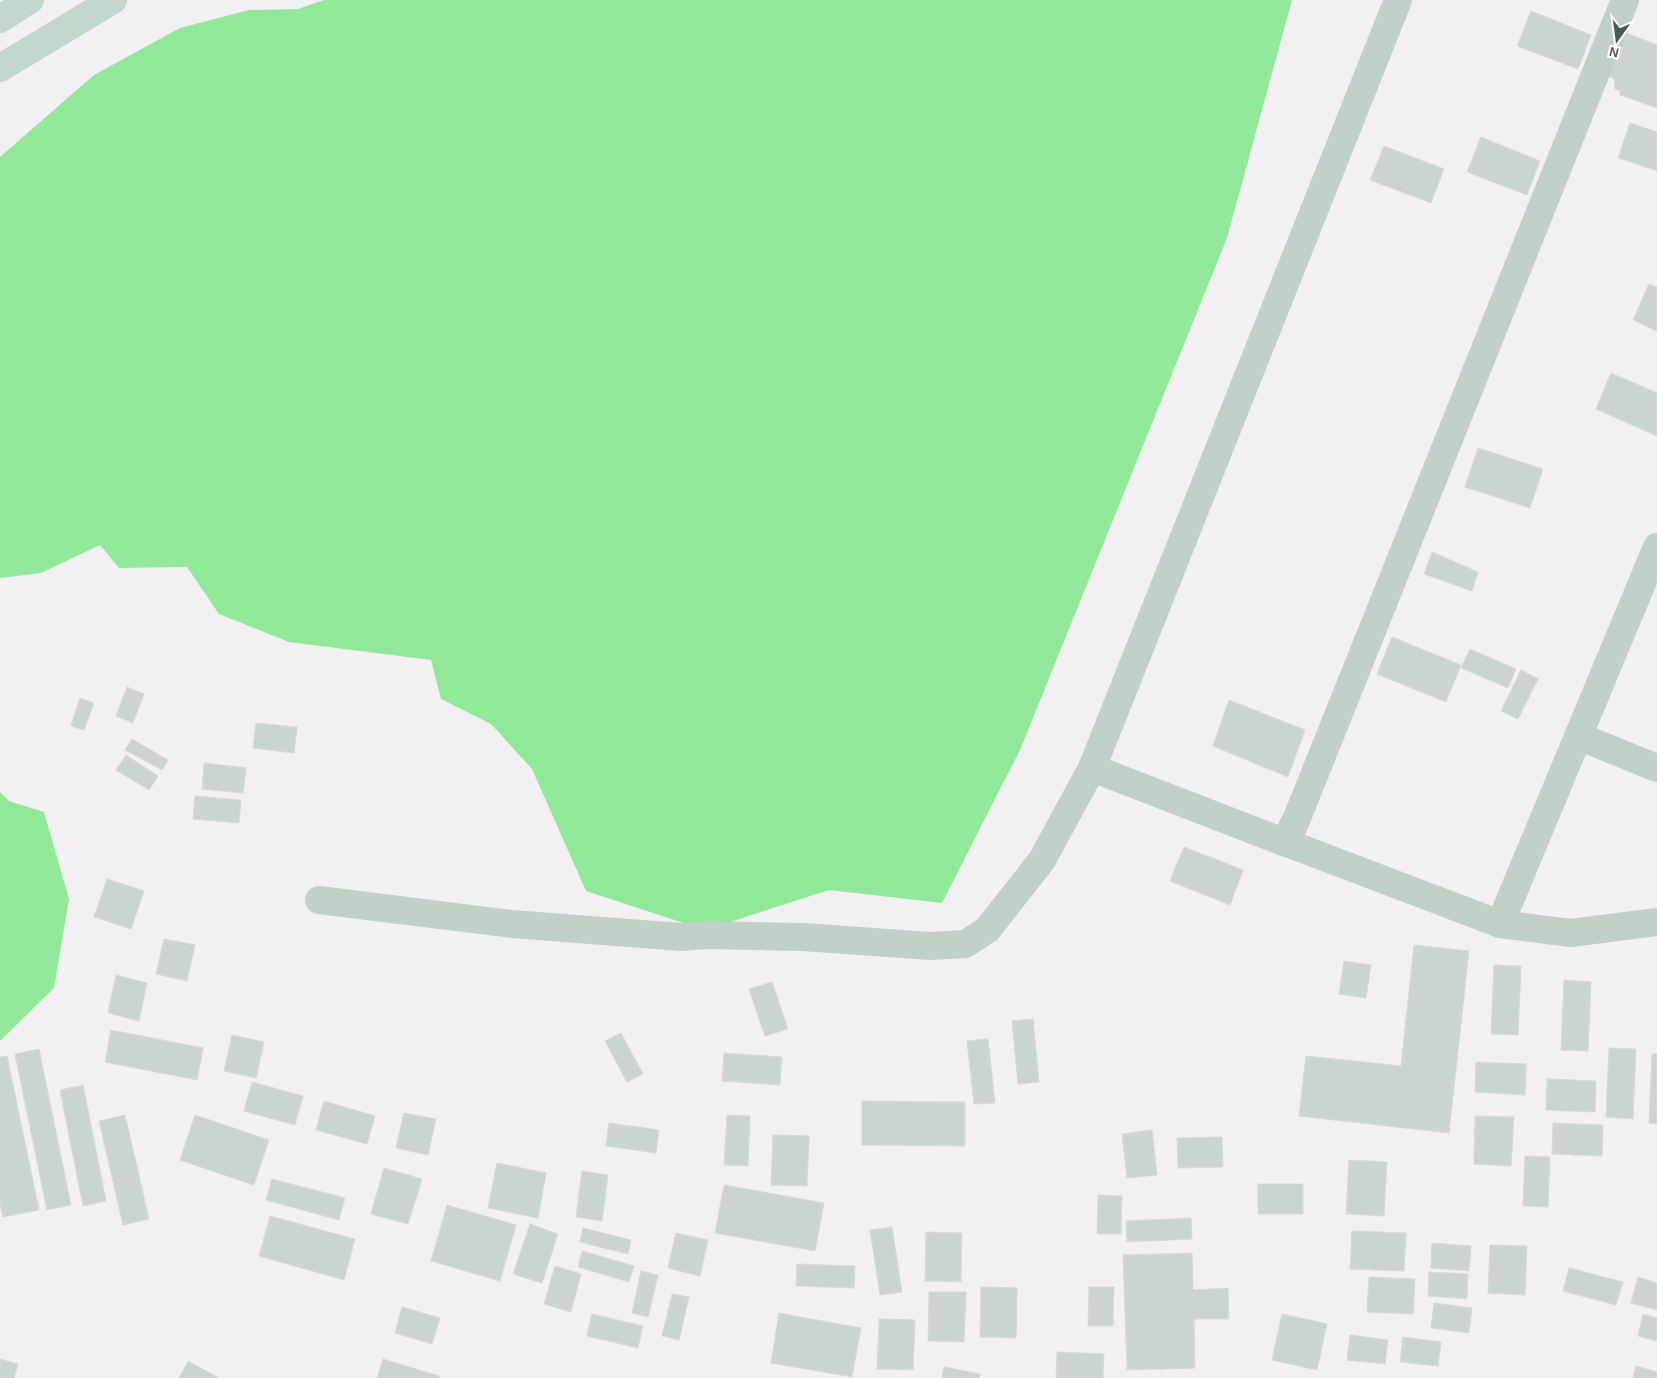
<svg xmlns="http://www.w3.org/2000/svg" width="1657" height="1378" viewBox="0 0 1657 1378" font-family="Karla,sans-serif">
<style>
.water{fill:#90e898}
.building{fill:#ccd4d1;stroke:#d4dbd8}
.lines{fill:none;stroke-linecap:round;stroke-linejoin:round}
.street{stroke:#c1d1c7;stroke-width:28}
.secondary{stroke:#c3d7cb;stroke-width:28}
</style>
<rect width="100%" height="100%" fill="#f2f0f2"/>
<g class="water">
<path d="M324 0H1292L1227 238 1020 750 942 903 829 890 705 930 586 891 532 769 491 724 441 699 431 660 289 642 219 614 187 567 119 568 100 545 41 573 0 578V157L94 75 180 28 249 10 298 9Z"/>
<path d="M0 792 9 801 44 812 69 899 54 988 0 1041Z"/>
</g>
<g class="building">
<path d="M1531 11 1591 35 1578 69 1517 46Z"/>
<path d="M1624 32 1657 45V108L1620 95V91L1615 89 1614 79 1608 76Z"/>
<path d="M1630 123 1657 132V171L1618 158Z"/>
<path d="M1481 137 1540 161 1527 195 1467 172Z"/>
<path d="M1384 146 1444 169 1431 203 1370 180Z"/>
<path d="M1649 284 1657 287V331L1633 320Z"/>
<path d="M1611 373 1657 393V436L1596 409Z"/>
<path d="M1478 448 1543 469 1530 508 1465 487Z"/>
<path d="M1432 552 1478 572 1472 591 1424 574Z"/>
<path d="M1392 637 1461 665 1446 702 1377 674Z"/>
<path d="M1470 649 1516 669 1508 688 1461 668Z"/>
<path d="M1521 670 1538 679 1518 719 1501 711Z"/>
<path d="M127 687 144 694 133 723 116 716Z"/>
<path d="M80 698 94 703 84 730 71 726Z"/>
<path d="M1229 700 1305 730 1288 777 1213 746Z"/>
<path d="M256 723 297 727 294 753 253 748Z"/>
<path d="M132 739 168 760 162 770 125 750Z"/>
<path d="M126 755 158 776 149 790 116 770Z"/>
<path d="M204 763 246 768 243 793 202 789Z"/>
<path d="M195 796 241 800 239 823 193 819Z"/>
<path d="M1184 847 1243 870 1230 905 1170 881Z"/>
<path d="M107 879 144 891 131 929 94 917Z"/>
<path d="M164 939 195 945 187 981 156 974Z"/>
<path d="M1414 945 1469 951 1449 1133 1299 1116 1306 1056 1401 1066Z"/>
<path d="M1344 961 1371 965 1366 998 1339 994Z"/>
<path d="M1494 965 1521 966 1518 1035 1491 1034Z"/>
<path d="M116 975 147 983 139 1021 108 1013Z"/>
<path d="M1564 980 1591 982 1588 1051 1561 1050Z"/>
<path d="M772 982 788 1029 765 1036 749 989Z"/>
<path d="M1033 1019 1039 1082 1018 1084 1012 1021Z"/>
<path d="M111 1030 203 1048 197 1080 105 1062Z"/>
<path d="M621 1033 643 1074 627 1082 605 1041Z"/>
<path d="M232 1035 264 1042 256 1078 224 1071Z"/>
<path d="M988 1039 995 1103 974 1104 967 1041Z"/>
<path d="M1609 1048 1636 1049 1633 1119 1606 1117Z"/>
<path d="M39 1049 71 1205 47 1210 15 1054Z"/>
<path d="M724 1053 782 1057 780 1085 722 1081Z"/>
<path d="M1652 1054H1657V1124L1649 1123Z"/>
<path d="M7 1056 39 1210 3 1217 0 1204V1057Z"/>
<path d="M1476 1062 1526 1064 1525 1095 1475 1092Z"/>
<path d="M1547 1079 1596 1081 1595 1112 1546 1110Z"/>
<path d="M252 1082 303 1096 295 1125 244 1111Z"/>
<path d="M83 1085 106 1201 83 1206 60 1090Z"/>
<path d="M324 1101 375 1116 367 1144 316 1130Z"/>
<path d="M862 1101 965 1102V1146L862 1145Z"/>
<path d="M404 1113 436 1119 428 1155 396 1148Z"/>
<path d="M125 1115 149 1219 123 1225 99 1121Z"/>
<path d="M195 1115 269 1140 254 1185 180 1160Z"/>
<path d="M727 1115 750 1116 748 1166 724 1165Z"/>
<path d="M1475 1116 1514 1117 1511 1166 1474 1164Z"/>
<path d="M609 1123 659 1130 656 1153 606 1146Z"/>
<path d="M1553 1123 1603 1125 1602 1156 1552 1154Z"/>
<path d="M1152 1130 1157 1175 1127 1178 1122 1134Z"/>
<path d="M773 1135 809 1136 807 1186 771 1185Z"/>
<path d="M1222 1137 1223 1167 1178 1168 1177 1138Z"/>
<path d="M1525 1156 1550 1157 1548 1207 1523 1206Z"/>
<path d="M1349 1160 1387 1162 1384 1216 1346 1214Z"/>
<path d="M497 1163 546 1173 538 1218 488 1208Z"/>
<path d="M384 1168 422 1179 408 1224 371 1214Z"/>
<path d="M582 1171 608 1175 602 1221 576 1217Z"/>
<path d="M272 1179 345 1198 339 1220 266 1200Z"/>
<rect x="1258" y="1184" width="45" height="30"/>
<path d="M724 1185 824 1203 815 1251 715 1233Z"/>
<path d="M1098 1195 1122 1196 1121 1234H1097Z"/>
<path d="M447 1205 516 1225 500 1281 431 1261Z"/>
<path d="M270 1216 355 1239 344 1280 259 1256Z"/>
<path d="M1191 1218 1192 1239 1127 1242 1126 1221Z"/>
<path d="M530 1224 558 1234 542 1283 513 1274Z"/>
<path d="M892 1227 902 1292 880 1295 870 1230Z"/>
<path d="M583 1228 631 1240 628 1254 580 1242Z"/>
<path d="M1352 1231 1406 1233 1404 1271 1350 1269Z"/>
<path d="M926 1232 962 1233 961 1282 925 1281Z"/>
<path d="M676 1233 708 1240 700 1276 668 1268Z"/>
<path d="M1432 1243 1471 1246 1469 1271 1431 1268Z"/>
<path d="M1490 1245 1527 1246 1525 1295 1488 1293Z"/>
<path d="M582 1251 634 1266 629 1282 578 1267Z"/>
<path d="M1192 1253 1193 1290 1228 1288 1229 1319H1194L1195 1368 1127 1370 1123 1255Z"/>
<path d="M797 1264 855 1266 854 1288 796 1286Z"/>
<path d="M555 1266 581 1274 571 1312 544 1304Z"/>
<path d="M1569 1268 1623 1282 1616 1305 1563 1291Z"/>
<path d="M641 1271 658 1275 648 1317 632 1313Z"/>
<path d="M1429 1272 1468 1274 1467 1299 1428 1296Z"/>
<path d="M1369 1277 1415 1279 1413 1314 1367 1312Z"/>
<path d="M1638 1277 1657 1283V1310L1631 1303Z"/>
<path d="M981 1287 1017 1288 1016 1338 980 1337Z"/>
<path d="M1089 1287H1114L1113 1326H1088Z"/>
<path d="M929 1292H966L964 1342 928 1341Z"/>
<path d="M672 1294 689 1297 679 1340 662 1336Z"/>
<path d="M1434 1303 1472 1308 1469 1333 1431 1328Z"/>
<path d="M402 1307 440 1318 432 1344 395 1333Z"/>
<path d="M779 1313 861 1328 852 1377 771 1363Z"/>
<path d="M592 1314 643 1326 638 1348 587 1336Z"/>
<path d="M1282 1314 1327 1324 1317 1370 1272 1360Z"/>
<path d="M1643 1314 1657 1318V1341L1638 1336Z"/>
<path d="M879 1319 915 1320 913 1370 877 1369Z"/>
<path d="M1350 1335 1388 1340 1385 1364 1347 1360Z"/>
<path d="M1403 1337 1441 1342 1438 1366 1400 1362Z"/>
<path d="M1057 1352 1104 1354 1103 1378H1056Z"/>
<path d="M0 1359 18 1364 14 1378H0Z"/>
<path d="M383 1359 439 1376V1378H377Z"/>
<path d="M188 1361 219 1378H179Z"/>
<path d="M1636 1366 1657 1372V1378H1633Z"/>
<path d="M944 1367 980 1374 979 1378H942Z"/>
</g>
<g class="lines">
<g class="street">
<path d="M1625 0 1287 843 1500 924 1571 933 1657 922"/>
<path d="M1578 736 1657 768"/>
<path d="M1092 768 1286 843 1293 825"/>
<path d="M319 900 512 924 681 937 707 935 803 937 930 946 965 944 987 930 1042 860 1092 768 1398 0"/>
<path d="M1500 924 1657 547"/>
</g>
<g class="secondary">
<path d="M0 19 30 0"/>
<path d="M0 68 113 0"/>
</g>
</g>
<g transform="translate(1617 40) rotate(194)" stroke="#ffffff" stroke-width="4" paint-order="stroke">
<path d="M0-4L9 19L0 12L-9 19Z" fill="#485c4f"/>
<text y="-8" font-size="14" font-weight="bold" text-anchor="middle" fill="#485c4f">N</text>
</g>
</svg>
